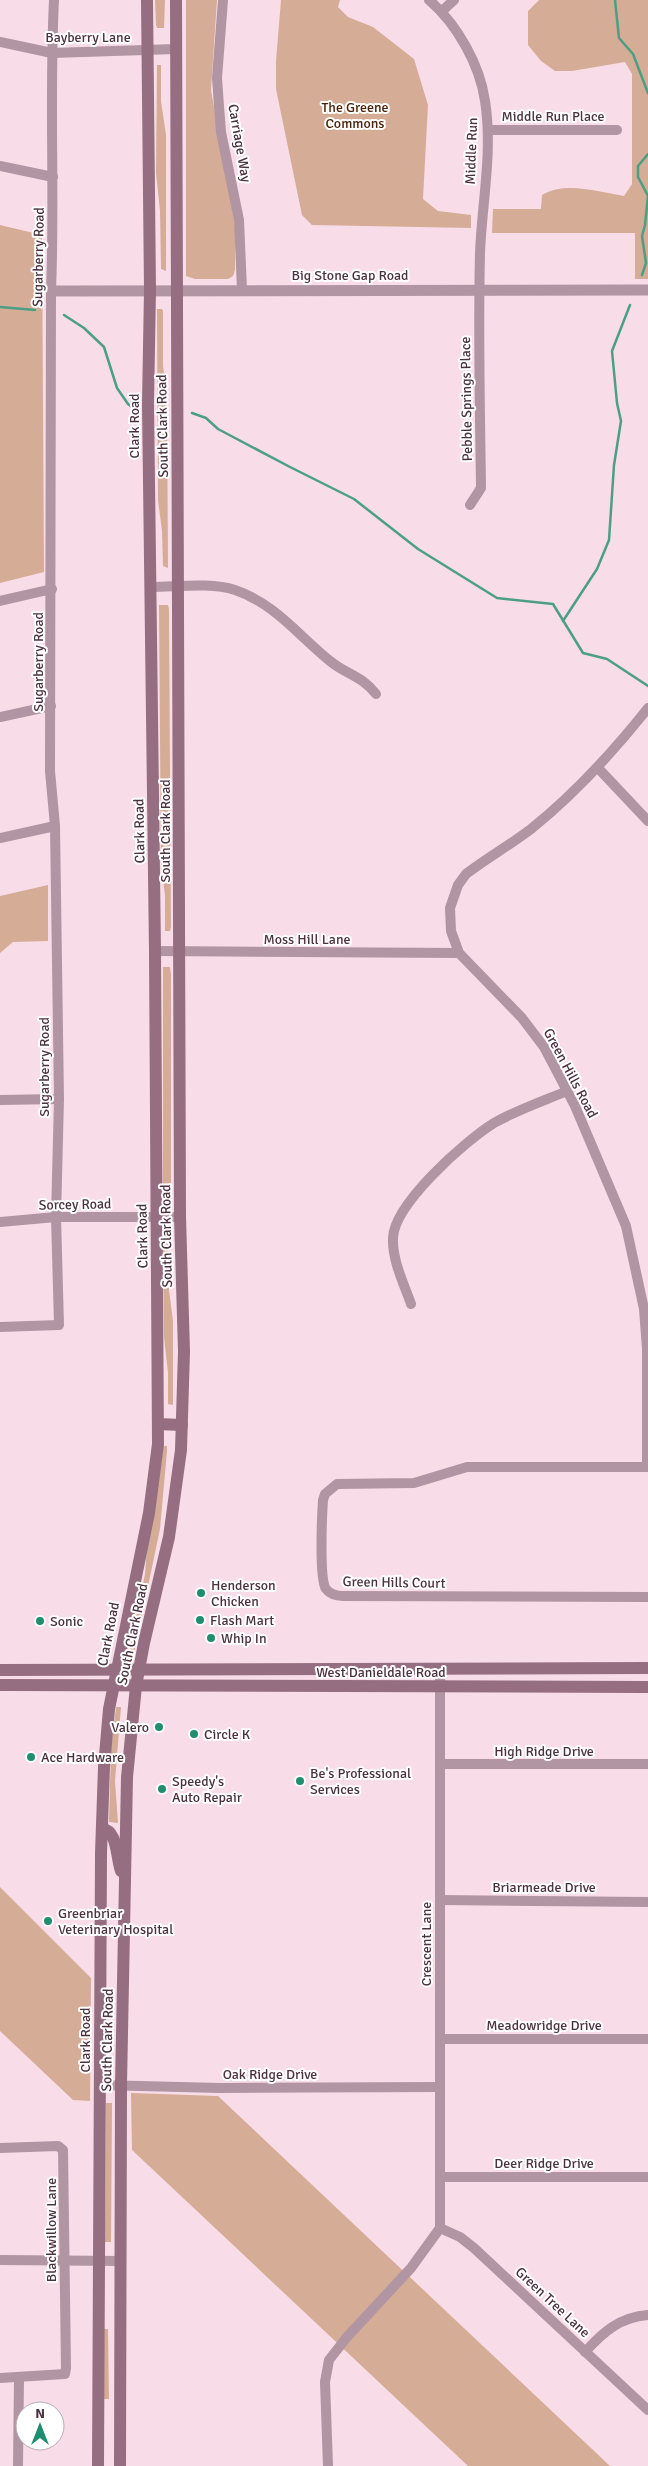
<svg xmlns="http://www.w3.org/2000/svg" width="648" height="2466" viewBox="0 0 648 2466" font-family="Signika,sans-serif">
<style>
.green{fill:#d5ac96}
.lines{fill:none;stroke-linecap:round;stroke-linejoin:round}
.stream{stroke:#4c9f83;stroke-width:2.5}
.minor{stroke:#b195a2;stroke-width:10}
.tertiary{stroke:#b195a2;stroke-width:11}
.secondary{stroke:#966e81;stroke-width:12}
.poi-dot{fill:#1e8e6f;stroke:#fff;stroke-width:2}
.labels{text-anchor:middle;stroke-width:4;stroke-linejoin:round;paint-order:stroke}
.street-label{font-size:14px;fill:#4c323e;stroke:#fff}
.park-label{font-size:14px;fill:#4a2006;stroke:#fff}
.poi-label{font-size:14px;fill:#4c323e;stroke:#fff;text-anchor:start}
</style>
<rect width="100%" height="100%" fill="#f8dde9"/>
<g class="green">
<path d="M155 0H165L164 28H157L156 25Z"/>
<path d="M186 0H217L211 90 235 225V270L233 276 228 279H195L186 276Z"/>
<path d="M281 0H340L338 7 348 17 373 27 414 59 428 105 423 199 438 211 471 215V228L312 225 302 215 276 89V61Z"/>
<path d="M539 0H648V279H635V233H492L493 209H541L542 195C566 181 597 192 624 196L632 184V74L625 62 572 71H555L541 61 528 45V11Z"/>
<path d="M157 65H161V101L166 135V271L161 269 160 211 156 173Z"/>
<path d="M0 225 42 235 44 572 0 583Z"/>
<path d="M157 309H162L163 311V366L167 395 168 568 163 566 162 531 158 500Z"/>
<path d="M159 605H168L169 609 171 927 170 931H165V895L161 866Z"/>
<path d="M48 885V941L13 942 0 953V896Z"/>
<path d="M163 967H170L171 974V1199H164L163 1193Z"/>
<path d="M163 1235H168L169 1290 173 1321V1405L168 1404V1373L164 1337Z"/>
<path d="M162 1446H167V1451L160 1529 134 1653 129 1652 145 1574 147 1547Z"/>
<path d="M116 1707H121L115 1781 118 1823 109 1822 111 1750Z"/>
<path d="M0 1887 91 1978 90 2101 73 2100 0 2031Z"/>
<path d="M131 2093 218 2096 610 2466H468L132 2150Z"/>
<path d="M106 2103H112L111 2242H105Z"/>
<path d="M104 2329H108L109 2399H104Z"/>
</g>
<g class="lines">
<g class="stream">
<path d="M615 0 619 38 633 54 648 93"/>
<path d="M642 275 646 263 642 236 645 225 648 196 638 177V166L648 154"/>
<path d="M0 307 35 310"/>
<path d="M64 315 84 328 104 347 117 388 128 404 139 412"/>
<path d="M192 413 206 418 218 429 290 467 354 499 418 549 497 598 553 604 583 653 607 659 648 686"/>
<path d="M563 621 597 569 609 540 614 465 621 421 617 403 612 351 630 305"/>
</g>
<g class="minor">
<path d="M223 0 217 78 219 106 221 132 239 220 242 290"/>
<path d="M429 0C457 24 480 65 485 101 493 151 482 202 480 253 478 331 480 410 481 488L470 505"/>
<path d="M442 11 454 0"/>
<path d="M0 42 52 53 176 49"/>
<path d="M488 130H617"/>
<path d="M0 166 53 177"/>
<path d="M151 587C177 587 210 582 235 590 274 603 299 636 330 661 347 675 361 675 376 694"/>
<path d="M0 601 52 589"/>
<path d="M0 717 51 706"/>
<path d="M598 768 648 821"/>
<path d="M0 838 55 826"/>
<path d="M155 951 459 953"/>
<path d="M0 1100 59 1099"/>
<path d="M0 1222 56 1217H180"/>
<path d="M411 1304C404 1284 392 1260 393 1238 394 1204 465 1141 494 1123 517 1110 543 1101 567 1091"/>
<path d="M0 1327 59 1325 56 1217 59 1099 55 826 50 771 51 291C55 194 49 97 54 0"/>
<path d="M647 1467V1349L644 1309 626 1226 575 1106 544 1047 522 1018 459 953 451 931 450 908 458 885 466 874C487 858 510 845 531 829 576 793 613 752 648 708"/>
<path d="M648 1467H467L414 1483 337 1484 325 1494 323 1500C322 1515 319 1579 326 1589 330 1594 337 1596 343 1596L648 1597"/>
<path d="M440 1668V2228"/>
<path d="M440 1764H648"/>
<path d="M440 1900 648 1902"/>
<path d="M440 2039H648"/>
<path d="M100 2085 220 2088 440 2087"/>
<path d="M0 2148 58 2146 63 2150 66 2368 65 2374 0 2378"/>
<path d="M440 2177H648"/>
<path d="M440 2228 460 2237 474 2248 648 2410"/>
<path d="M0 2260 121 2261"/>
<path d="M585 2352C603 2332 620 2317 648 2315"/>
<path d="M18 2466 19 2378"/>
<path d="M328 2466 325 2382 329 2360 347 2337 411 2268 440 2228"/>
</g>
<path class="tertiary" d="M51 291 648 290"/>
<g class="secondary">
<path d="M158 1424 182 1425"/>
<path d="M0 1670 648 1668"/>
<path d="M0 1685 648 1687"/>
<path d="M102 1829C118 1830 116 1858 121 1871"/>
<path d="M98 2466 101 1853 104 1767 109 1709 149 1513 158 1444 155 951 148 403 150 290 147 0"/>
<path d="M120 2466 121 2085 127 1777 136 1686 144 1643 169 1537 181 1450 184 1351 180 1217 176 0"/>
</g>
</g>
<g class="poi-dot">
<circle cx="201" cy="1593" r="5"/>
<circle cx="200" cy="1620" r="5"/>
<circle cx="40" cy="1621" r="5"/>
<circle cx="211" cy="1638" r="5"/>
<circle cx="159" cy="1727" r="5"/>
<circle cx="194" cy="1734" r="5"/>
<circle cx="31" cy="1757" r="5"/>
<circle cx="300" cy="1781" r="5"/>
<circle cx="162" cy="1789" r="5"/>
<circle cx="48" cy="1921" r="5"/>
</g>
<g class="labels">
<g class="street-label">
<text x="88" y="42">Bayberry Lane</text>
<text x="553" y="121">Middle Run Place</text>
<text transform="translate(240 143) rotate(80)" y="5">Carriage Way</text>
<text transform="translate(471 151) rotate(-88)" y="5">Middle Run</text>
<text transform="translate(38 257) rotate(-89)" y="5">Sugarberry Road</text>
<text x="350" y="280">Big Stone Gap Road</text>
<text transform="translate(466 399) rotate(-91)" y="5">Pebble Springs Place</text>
<text transform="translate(134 426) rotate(-90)" y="5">Clark Road</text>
<text transform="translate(162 426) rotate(-91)" y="5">South Clark Road</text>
<text transform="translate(38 662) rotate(-90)" y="5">Sugarberry Road</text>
<text transform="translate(139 831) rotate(-91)" y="5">Clark Road</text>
<text transform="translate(165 831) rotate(-90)" y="5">South Clark Road</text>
<text x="307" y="944">Moss Hill Lane</text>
<text transform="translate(44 1067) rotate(-90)" y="5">Sugarberry Road</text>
<text transform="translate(571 1073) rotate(62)" y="5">Green Hills Road</text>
<text transform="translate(75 1204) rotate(-1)" y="5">Sorcey Road</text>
<text transform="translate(142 1236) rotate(-91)" y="5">Clark Road</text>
<text transform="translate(166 1236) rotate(-91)" y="5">South Clark Road</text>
<text transform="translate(394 1582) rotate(1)" y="5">Green Hills Court</text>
<text transform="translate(108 1634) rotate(-79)" y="5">Clark Road</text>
<text transform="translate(132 1634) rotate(-78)" y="5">South Clark Road</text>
<text x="381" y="1677">West Danieldale Road</text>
<text x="544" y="1756">High Ridge Drive</text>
<text x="544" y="1892">Briarmeade Drive</text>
<text transform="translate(426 1944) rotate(-90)" y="5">Crescent Lane</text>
<text x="544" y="2030">Meadowridge Drive</text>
<text transform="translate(85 2040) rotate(-90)" y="5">Clark Road</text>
<text transform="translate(107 2040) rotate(-89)" y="5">South Clark Road</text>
<text x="270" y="2079">Oak Ridge Drive</text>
<text x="544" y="2168">Deer Ridge Drive</text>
<text transform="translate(51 2230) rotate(-90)" y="5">Blackwillow Lane</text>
<text transform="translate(553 2302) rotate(43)" y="5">Green Tree Lane</text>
</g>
<g class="park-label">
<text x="355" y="112">The Greene<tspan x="355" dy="16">Commons</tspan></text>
</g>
<g class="poi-label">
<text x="211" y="1590">Henderson<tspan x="211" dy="16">Chicken</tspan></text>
<text x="210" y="1625">Flash Mart</text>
<text x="50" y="1626">Sonic</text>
<text x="221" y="1643">Whip In</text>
<text x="149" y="1732" text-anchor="end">Valero</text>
<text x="204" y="1739">Circle K</text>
<text x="41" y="1762">Ace Hardware</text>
<text x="310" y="1778">Be's Professional<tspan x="310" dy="16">Services</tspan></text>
<text x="172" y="1786">Speedy's<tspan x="172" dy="16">Auto Repair</tspan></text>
<text x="58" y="1918">Greenbriar<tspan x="58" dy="16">Veterinary Hospital</tspan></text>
</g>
</g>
<g transform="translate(40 2426)"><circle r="24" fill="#ffffff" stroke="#b7adb2"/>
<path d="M0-4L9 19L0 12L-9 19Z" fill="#1e8e6f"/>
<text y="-8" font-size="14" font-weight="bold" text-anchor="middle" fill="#4c323e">N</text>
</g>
</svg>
